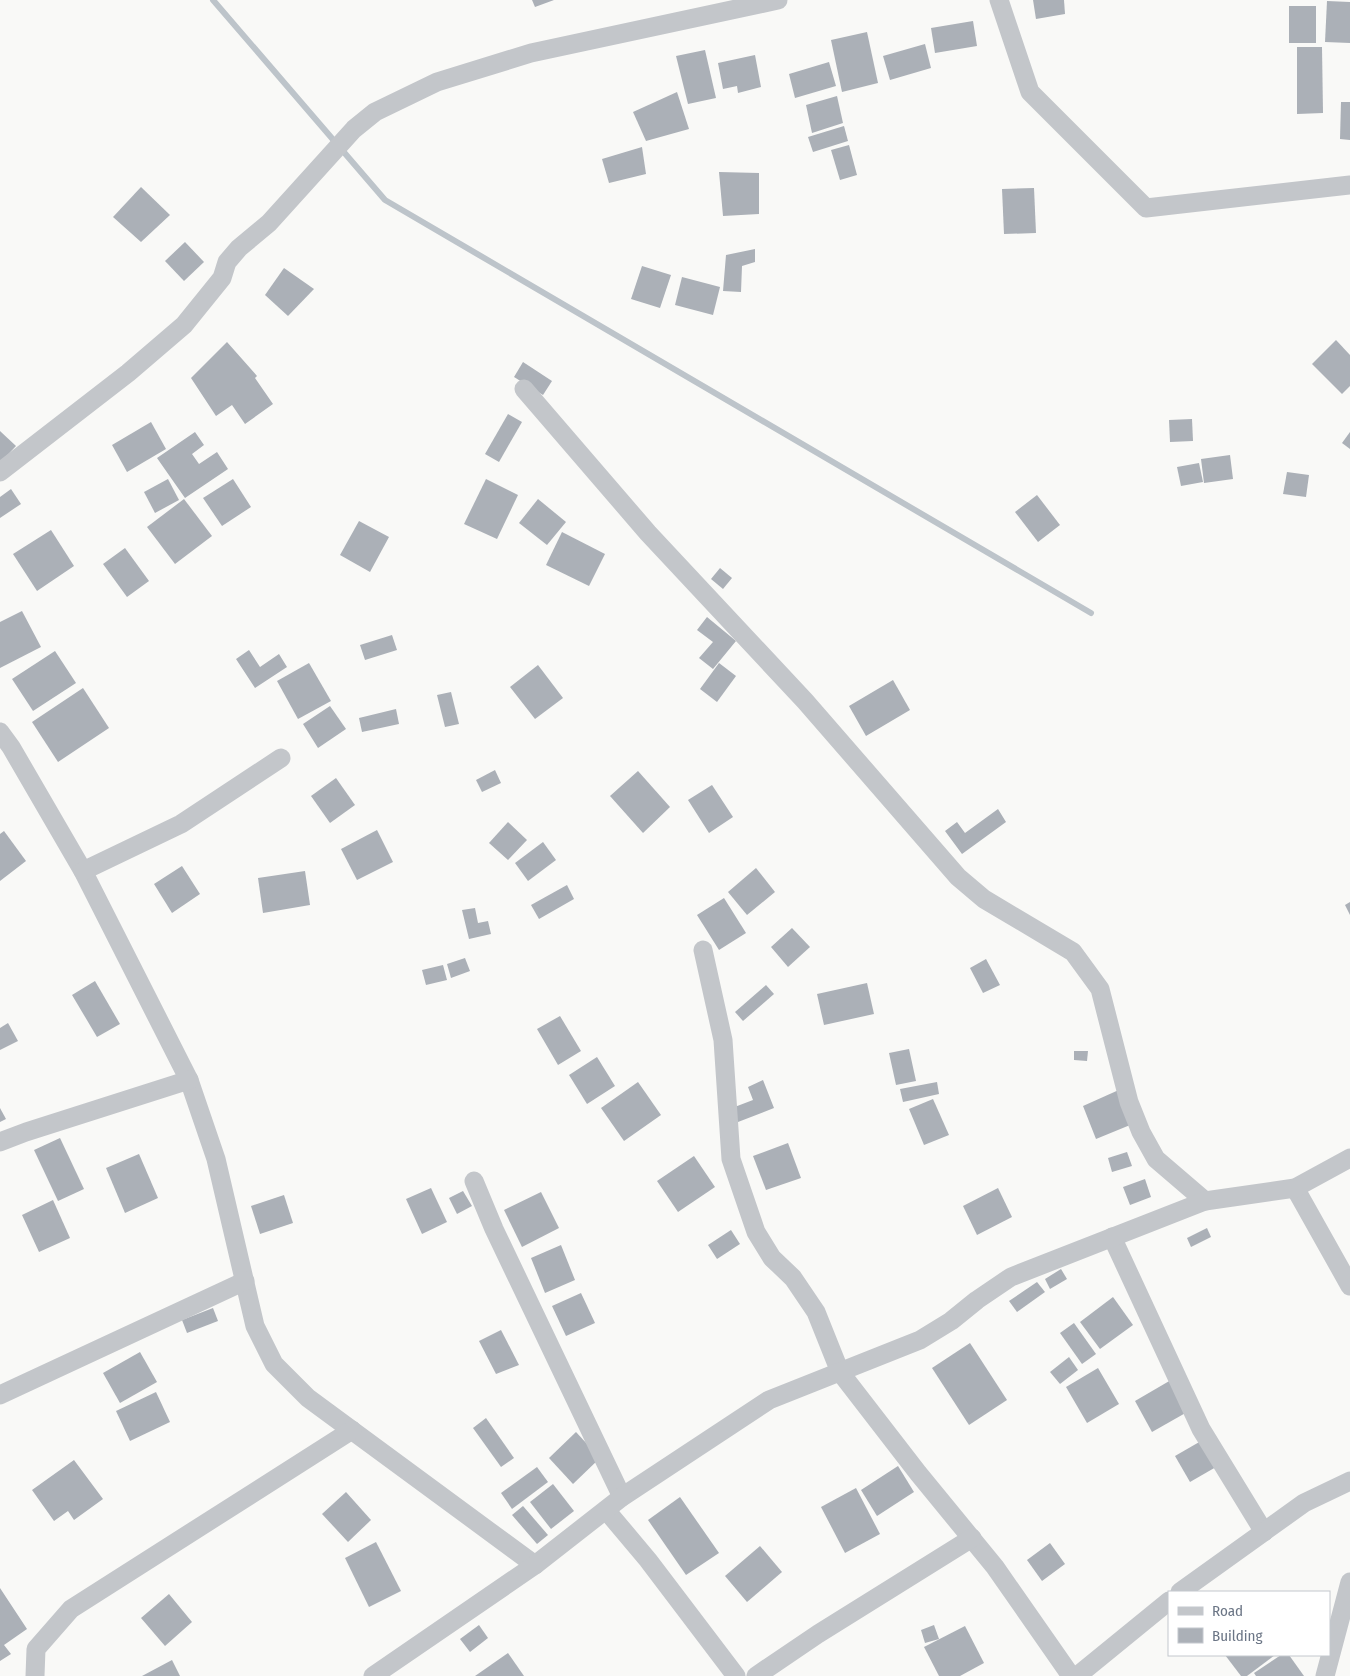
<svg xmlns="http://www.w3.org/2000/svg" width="1350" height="1676" viewBox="0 0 1350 1676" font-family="'Fira Sans Condensed',sans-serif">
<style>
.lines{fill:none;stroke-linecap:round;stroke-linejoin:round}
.stream{stroke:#bdc4ca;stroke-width:6}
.building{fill:#abb0b7}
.minor{stroke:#c3c6ca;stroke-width:19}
</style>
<rect width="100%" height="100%" fill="#f9f9f7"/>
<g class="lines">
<path class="stream" d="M213 0 385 200 1091 613"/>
</g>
<g class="building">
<path d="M532 0H554L535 7Z"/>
<path d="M1033 0H1064L1065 14 1036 19Z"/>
<path d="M1327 1 1350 2V43L1325 42Z"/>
<rect x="1289" y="6" width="27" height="37"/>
<path d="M973 21 977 46 935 53 931 28Z"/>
<path d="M867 32 878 83 842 92 831 40Z"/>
<path d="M925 44 931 68 890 80 883 56Z"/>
<path d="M1297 47H1322L1323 113 1297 114Z"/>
<path d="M705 50 716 98 688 104 676 56Z"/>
<path d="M755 55 761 87 738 93 737 86 723 89 718 63Z"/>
<path d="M829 62 836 86 795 98 789 74Z"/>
<path d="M677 92 689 129 646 141 633 112Z"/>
<path d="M837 96 843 123 812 133 806 105Z"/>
<path d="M1341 102H1350V140L1340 139Z"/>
<path d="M844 126 848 141 813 152 808 137Z"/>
<path d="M849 145 857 175 840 180 831 150Z"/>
<path d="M642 147 646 174 609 183 602 159Z"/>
<path d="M719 172 759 173V214L723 216Z"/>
<path d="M141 187 170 215 141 242 113 217Z"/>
<path d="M1034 188 1036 233 1004 234 1002 189Z"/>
<path d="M185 242 204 262 184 281 165 261Z"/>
<path d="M755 249V262L742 266 741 292 723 291 726 255Z"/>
<path d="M642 266 671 275 660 308 631 299Z"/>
<path d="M284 268 314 289 288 316 265 295Z"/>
<path d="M682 277 720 287 713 315 675 305Z"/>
<path d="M1336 340 1350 355V386L1342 394 1312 364Z"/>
<path d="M227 342 257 376 255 378 273 404 245 424 232 405 216 416 191 378Z"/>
<path d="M523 362 552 381 543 395 514 377Z"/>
<path d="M508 414 522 422 499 462 485 454Z"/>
<path d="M1192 419 1193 441 1170 442 1169 420Z"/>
<path d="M151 422 166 449 127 472 112 445Z"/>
<path d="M0 431 16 446 0 463Z"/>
<path d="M195 432 204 445 192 454 199 464 217 452 228 469 185 498 157 458Z"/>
<path d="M1350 432V449L1342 443Z"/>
<path d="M1230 455 1233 479 1204 483 1201 459Z"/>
<path d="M1199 463 1203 482 1181 486 1177 467Z"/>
<path d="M1287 472 1309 475 1306 497 1283 494Z"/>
<path d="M168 479 179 500 155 513 144 492Z"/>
<path d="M233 479 251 507 222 526 203 498Z"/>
<path d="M486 479 518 495 497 539 464 524Z"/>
<path d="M11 489 21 504 0 518V497Z"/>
<path d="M1037 495 1060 525 1038 542 1015 512Z"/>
<path d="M184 499 212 536 175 564 147 527Z"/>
<path d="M538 499 566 522 547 545 519 523Z"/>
<path d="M359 521 389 537 370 572 340 555Z"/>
<path d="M51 530 74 566 37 591 13 554Z"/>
<path d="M562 532 605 554 589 586 546 565Z"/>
<path d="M125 548 149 581 127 597 103 564Z"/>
<path d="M720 568 732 578 723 589 711 579Z"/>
<path d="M22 611 41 647 0 668V622Z"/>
<path d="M707 617 736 641 713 669 699 658 713 642 697 630Z"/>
<path d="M392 635 397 650 365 660 360 645Z"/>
<path d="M249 650 260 667 279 654 287 667 255 688 236 659Z"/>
<path d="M55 651 76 683 33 711 12 679Z"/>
<path d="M309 663 331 701 298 719 277 681Z"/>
<path d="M719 663 736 676 717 702 700 689Z"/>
<path d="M538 665 563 698 535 719 510 687Z"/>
<path d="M893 680 910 710 866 736 849 706Z"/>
<path d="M83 688 109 728 58 762 32 722Z"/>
<path d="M451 692 459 724 445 727 437 695Z"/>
<path d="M330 706 346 729 318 748 303 724Z"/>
<path d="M396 709 399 724 362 732 359 718Z"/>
<path d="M495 770 501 783 482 792 476 780Z"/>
<path d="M638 771 670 807 643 833 610 796Z"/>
<path d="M336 778 355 805 330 823 311 796Z"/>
<path d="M712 785 733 817 709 833 688 800Z"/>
<path d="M998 809 1006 822 962 854 945 831 957 822 965 833Z"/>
<path d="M508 822 527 840 508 860 489 843Z"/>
<path d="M377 830 393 862 357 880 341 849Z"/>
<path d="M4 831 26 861 0 881V834Z"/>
<path d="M543 842 556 860 528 881 515 863Z"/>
<path d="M182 866 200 894 172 913 154 884Z"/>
<path d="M756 868 775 892 747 915 728 892Z"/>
<path d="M305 871 310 905 263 913 258 878Z"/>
<path d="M567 885 574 899 539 919 531 905Z"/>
<path d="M724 898 746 933 719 950 697 915Z"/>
<path d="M1350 902V915L1345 905Z"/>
<path d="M475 908 478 923 488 921 491 934 469 939 462 910Z"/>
<path d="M792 928 810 947 788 967 771 947Z"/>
<path d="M465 958 470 971 451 978 447 964Z"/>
<path d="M986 959 1000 985 983 993 970 968Z"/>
<path d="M443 965 447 980 426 985 422 970Z"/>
<path d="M95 981 120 1024 97 1037 72 995Z"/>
<path d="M867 983 874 1014 824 1025 817 994Z"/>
<path d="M766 985 774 994 743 1021 735 1012Z"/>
<path d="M560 1016 581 1051 558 1065 537 1029Z"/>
<path d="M8 1023 18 1041 0 1050V1028Z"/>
<path d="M909 1049 916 1081 896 1085 889 1053Z"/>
<path d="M1074 1051H1088L1087 1061 1074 1060Z"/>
<path d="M597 1057 615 1086 587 1104 569 1075Z"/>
<path d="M763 1080 774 1108 738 1122 732 1108 753 1100 748 1087Z"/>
<path d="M638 1082 661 1115 624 1141 601 1108Z"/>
<path d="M937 1082 939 1094 903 1102 900 1089Z"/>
<path d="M1121 1089 1135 1123 1096 1139 1083 1106Z"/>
<path d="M933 1099 949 1135 924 1145 909 1109Z"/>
<path d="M0 1108 6 1119 0 1122Z"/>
<path d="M60 1138 84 1189 58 1201 34 1150Z"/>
<path d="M788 1143 801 1178 766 1190 753 1156Z"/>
<path d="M1127 1152 1132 1166 1112 1172 1108 1158Z"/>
<path d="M139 1154 158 1198 125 1213 106 1168Z"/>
<path d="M694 1156 715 1187 678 1212 657 1181Z"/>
<path d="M1145 1179 1151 1197 1130 1205 1123 1187Z"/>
<path d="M431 1188 447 1222 422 1234 406 1199Z"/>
<path d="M998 1188 1012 1217 977 1235 963 1206Z"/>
<path d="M463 1191 472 1206 457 1214 449 1198Z"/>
<path d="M541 1192 559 1228 522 1247 504 1210Z"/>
<path d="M284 1195 293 1223 260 1234 251 1206Z"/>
<path d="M53 1200 70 1238 39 1252 22 1215Z"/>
<path d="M1207 1228 1211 1237 1191 1247 1187 1238Z"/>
<path d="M731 1230 740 1244 717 1259 708 1245Z"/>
<path d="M561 1245 575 1280 545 1293 531 1258Z"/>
<path d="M1061 1269 1067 1279 1050 1289 1045 1279Z"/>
<path d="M1037 1282 1045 1292 1017 1312 1009 1301Z"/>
<path d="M581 1293 595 1323 566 1336 552 1306Z"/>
<path d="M1113 1297 1133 1325 1100 1349 1080 1322Z"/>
<path d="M213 1308 218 1321 187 1333 182 1320Z"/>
<path d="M1074 1323 1096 1354 1082 1364 1060 1333Z"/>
<path d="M501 1330 519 1365 496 1374 479 1341Z"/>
<path d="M970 1343 1007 1400 969 1425 932 1368Z"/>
<path d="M140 1352 157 1382 120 1403 103 1373Z"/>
<path d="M1069 1357 1078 1370 1060 1384 1050 1372Z"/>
<path d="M1098 1368 1119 1404 1087 1423 1066 1387Z"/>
<path d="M1171 1380 1189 1411 1152 1432 1135 1401Z"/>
<path d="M156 1392 170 1422 130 1441 116 1411Z"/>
<path d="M486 1418 514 1458 501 1467 473 1428Z"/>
<path d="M576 1432 600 1458 573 1484 549 1458Z"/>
<path d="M1201 1441 1216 1467 1190 1482 1175 1456Z"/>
<path d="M74 1460 103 1499 74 1520 68 1511 54 1521 32 1490Z"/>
<path d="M898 1466 914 1492 877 1516 861 1490Z"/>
<path d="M537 1467 548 1482 512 1509 501 1493Z"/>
<path d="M553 1484 574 1511 551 1529 530 1502Z"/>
<path d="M856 1488 880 1534 845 1553 821 1507Z"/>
<path d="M346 1492 371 1520 348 1542 322 1514Z"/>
<path d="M680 1497 719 1553 686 1575 648 1520Z"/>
<path d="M523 1506 548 1535 537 1544 512 1515Z"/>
<path d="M376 1542 401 1591 369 1607 345 1558Z"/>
<path d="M1050 1543 1065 1564 1042 1581 1027 1560Z"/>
<path d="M760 1546 782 1572 747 1602 725 1576Z"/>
<path d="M0 1588 27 1629 4 1645 11 1654 0 1661Z"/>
<path d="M169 1594 192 1622 165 1646 141 1618Z"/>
<path d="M479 1625 488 1638 470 1652 460 1639Z"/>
<path d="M934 1625 939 1639 925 1643 921 1630Z"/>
<path d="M965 1626 984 1663 960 1676H939L924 1647Z"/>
<path d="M508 1653 524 1676H475Z"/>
<path d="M1225 1655H1275L1247 1676H1241Z"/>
<path d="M1281 1655H1289L1304 1676H1256L1254 1673Z"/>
<path d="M172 1660 180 1676H142Z"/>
</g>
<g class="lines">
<g class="minor">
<path d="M999 0 1030 92 1146 208 1350 185"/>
<path d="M524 389 648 533 805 701 958 877 984 899 1073 952 1100 989 1129 1102 1141 1132 1156 1159 1205 1201"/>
<path d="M0 472 128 373 184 325 222 278 227 262 239 248 269 223 354 129 375 112 437 82 531 53 778 0"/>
<path d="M0 732 11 747 83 871 189 1080 216 1159 255 1326 274 1364 308 1398 535 1565"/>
<path d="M83 871 181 824 281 758"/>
<path d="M703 950 723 1040 731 1159 756 1232 772 1258 793 1278 816 1312 840 1372 918 1473 995 1567 1071 1676"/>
<path d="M0 1142 26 1132 189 1080"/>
<path d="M474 1181 494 1229 622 1497"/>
<path d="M1295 1188 1350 1286"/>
<path d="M1112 1237 1201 1429 1264 1532"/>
<path d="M0 1395 245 1281"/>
<path d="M606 1510 648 1560 736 1676"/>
<path d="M1180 1592 1304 1503 1350 1481"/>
<path d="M35 1676 36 1649 71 1609 352 1430"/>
<path d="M373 1676 535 1565 622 1497 769 1400 920 1340 951 1321 977 1300 1011 1277 1205 1201 1295 1188 1350 1158"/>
<path d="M756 1676 818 1634 972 1538"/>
<path d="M1077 1676 1169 1601"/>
<path d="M1325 1676 1350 1582"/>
</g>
</g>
<rect x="1168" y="1591" width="162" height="65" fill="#ffffff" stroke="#c4c8ce"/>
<rect x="1178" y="1607" width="25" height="8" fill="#c3c6ca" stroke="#c4c8ce"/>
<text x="1212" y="1616" font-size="15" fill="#6b7585">Road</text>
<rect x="1178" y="1628" width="25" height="15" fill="#abb0b7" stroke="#c4c8ce"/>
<text x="1212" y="1641" font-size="15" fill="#6b7585">Building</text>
</svg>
